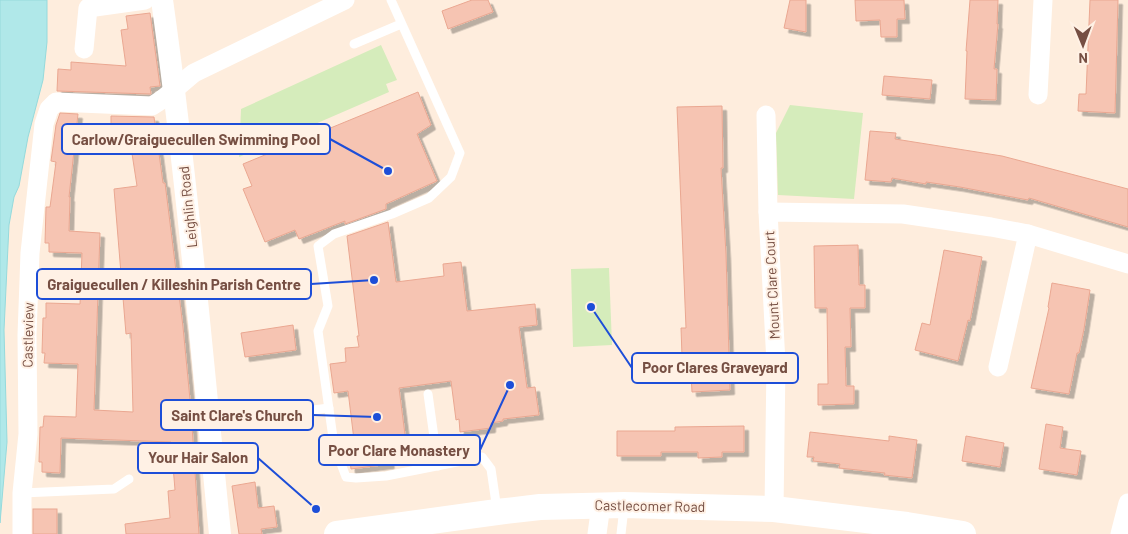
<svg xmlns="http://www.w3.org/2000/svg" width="1128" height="534" viewBox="0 0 1128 534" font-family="Barlow,sans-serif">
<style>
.green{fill:#d5ecbb}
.water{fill:#b0e8e9;stroke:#95dadc}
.building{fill:#f6c4b2;stroke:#eaa791;filter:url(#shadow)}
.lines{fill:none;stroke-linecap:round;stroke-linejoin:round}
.service{stroke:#fff;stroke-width:9}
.minor{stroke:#fff;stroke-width:19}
.tertiary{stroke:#fff;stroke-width:22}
.secondary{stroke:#fff;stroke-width:26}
.labels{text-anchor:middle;stroke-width:4;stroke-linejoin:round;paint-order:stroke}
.street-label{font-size:14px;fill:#764f43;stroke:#fff1e5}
.leader{fill:none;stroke:#1d4ed8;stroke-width:2}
.callout-dot{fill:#1d4ed8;stroke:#fff1e5;stroke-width:2}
.callout{fill:#fff1e5;stroke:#1d4ed8;stroke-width:2}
.callout-label{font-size:15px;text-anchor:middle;font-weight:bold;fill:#764f43}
</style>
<defs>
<filter id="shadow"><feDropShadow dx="4.5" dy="4.5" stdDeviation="0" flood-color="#0004"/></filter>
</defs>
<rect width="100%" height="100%" fill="#feeddd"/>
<g class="green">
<path d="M381 45 397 80 386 84 389 92 239 157 241 109Z"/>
<path d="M790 105 863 113 854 199 778 195 776 133Z"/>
<path d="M609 268 612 345 573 347 571 269Z"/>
</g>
<path class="water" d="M0 0H47V42L43 80 28 137 19 186 14 197 9 225 4 330 7 442 0 523Z"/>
<g class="building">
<path d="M472 0H488L493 12 448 29 442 11Z"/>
<path d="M790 0H806V32L784 28Z"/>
<path d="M855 0H904L905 19H897V37H881L880 20 856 21Z"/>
<path d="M970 0H998L997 24H998L994 69H997L996 100 965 99 967 51H966Z"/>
<path d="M1090 0H1118L1115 113 1078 111 1079 94H1086Z"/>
<path d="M150 13 160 86 150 87 151 94 57 91 58 69 71 70V62L126 66 121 30 128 29 126 16Z"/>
<path d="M884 76 932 80 930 99 882 95Z"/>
<path d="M418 92 431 125 417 134 437 181 386 204V209L345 224V221L299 239 295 230 265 242 243 189 252 186 243 164Z"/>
<path d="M722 106 723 168H721L726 254 730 390 692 392 690 356H682L681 328H686L677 107Z"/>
<path d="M60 113 78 114 69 197H70L69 231 100 233 94 410 133 412 131 333 126 334 114 189 137 186 131 147 120 148 117 130 111 129V116L154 117 163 183H165L183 327 191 410 199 534H126L125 524 170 518 168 491 175 490 171 442 61 438 60 473 42 472V462H39L40 427H43L44 416 76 417 78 364 44 363 45 353H42L43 318H46V303L80 304 82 253 49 252V243H45L46 207H50L56 162 51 161 56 125Z"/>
<path d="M870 131 896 133 895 139 1002 156 1128 189V227L1029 198 1028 200 960 187 926 182V184L892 178 891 182 865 180Z"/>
<path d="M388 222 396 282 444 276 443 264 461 262 467 311 535 304 537 325 519 327 527 388 535 387 539 415 503 419V421L491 423V428L460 432 459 419 456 420 451 381 399 388 408 458 389 461 390 464 351 469 348 442 354 440 348 391 334 393 330 364 346 362 345 348 359 347 357 336H359L347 236Z"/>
<path d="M858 245 859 285H865V308H850L851 347H845L846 386H854V404L818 405V384H828L827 308H815L814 246Z"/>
<path d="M944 250 982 257 970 321 968 320 958 361 915 350 922 323 930 325Z"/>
<path d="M1052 283 1090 290 1084 329 1079 353H1077L1069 394 1031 388 1049 308 1048 307Z"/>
<path d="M293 325 296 350 245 357 241 333Z"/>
<path d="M1046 424 1063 427 1060 448 1081 451 1077 475 1039 469Z"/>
<path d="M744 426V452H722V457L698 458V452H661V456H617V431H675V427Z"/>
<path d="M810 432 889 441V436L917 440 912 478 884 475 885 473 839 468 840 464 813 461 814 457H807Z"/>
<path d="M966 436 1004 443 1000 467 962 461Z"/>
<path d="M255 482 258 508 274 506 277 527 261 529 262 534H239L232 486Z"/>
<rect x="33" y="509" width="24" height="25"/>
</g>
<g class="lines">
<g class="service">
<path d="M391 0 460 153 451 177 429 198 392 214 334 234 318 246 328 306 318 331 334 445 346 477 356 478 386 476 482 457 491 469 497 510"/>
<path d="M354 44 401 24"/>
<path d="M428 394 438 466"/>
<path d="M210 423 329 408"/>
<path d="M22 493 114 489 129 479"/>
<path d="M621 534 624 508"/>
</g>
<g class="minor">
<path d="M84 49 88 8 145 0"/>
<path d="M1038 95 1043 0"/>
<path d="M766 115 768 212"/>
<path d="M998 367 1028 234"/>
<path d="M774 509 776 363 768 212 903 214 991 227 1028 234 1128 264"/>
<path d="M22 534V493L28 434 27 335 30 253 44 124 49 109 56 102 152 106C168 97 180 84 194 73L345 0"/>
<path d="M597 534 601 505"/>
<path d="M1120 534 1128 503"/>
</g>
<path class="tertiary" d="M162 0C187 177 202 356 220 534"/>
<path class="secondary" d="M337 534 497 512 540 507 624 505 774 509 907 525 963 534"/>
</g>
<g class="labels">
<g class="street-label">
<text transform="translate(188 207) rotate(-96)" y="5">Leighlin Road</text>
<text transform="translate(772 285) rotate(-93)" y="5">Mount Clare Court</text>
<text transform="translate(28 335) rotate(-89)" y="5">Castleview</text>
<text transform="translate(650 506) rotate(1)" y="5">Castlecomer Road</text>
</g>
</g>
<path class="leader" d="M388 171L330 139M374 280L311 284M591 307L632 368M377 417L313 415M510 385L480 450M316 509L258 458"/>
<g class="callout-dot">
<circle cx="388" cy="171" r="5"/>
<circle cx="374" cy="280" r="5"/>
<circle cx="591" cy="307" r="5"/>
<circle cx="377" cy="417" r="5"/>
<circle cx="510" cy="385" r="5"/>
<circle cx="316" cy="509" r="5"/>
</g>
<g class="callout">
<rect x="62" y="124" width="268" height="30" rx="5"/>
<rect x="37" y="269" width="274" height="30" rx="5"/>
<rect x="632" y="353" width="166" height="30" rx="5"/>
<rect x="161" y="400" width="152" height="30" rx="5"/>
<rect x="319" y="435" width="161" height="30" rx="5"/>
<rect x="138" y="443" width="120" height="30" rx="5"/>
</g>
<g class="callout-label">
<text x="196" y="145">Carlow/Graiguecullen Swimming Pool</text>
<text x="174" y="290">Graiguecullen / Killeshin Parish Centre</text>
<text x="715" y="373">Poor Clares Graveyard</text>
<text x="237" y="421">Saint Clare's Church</text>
<text x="399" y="456">Poor Clare Monastery</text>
<text x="198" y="463">Your Hair Salon</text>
</g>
<g transform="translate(1083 45) rotate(179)" stroke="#fff1e5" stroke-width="4" paint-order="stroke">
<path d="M0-4L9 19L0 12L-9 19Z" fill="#764f43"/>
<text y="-8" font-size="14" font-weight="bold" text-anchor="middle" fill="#764f43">N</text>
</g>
</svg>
